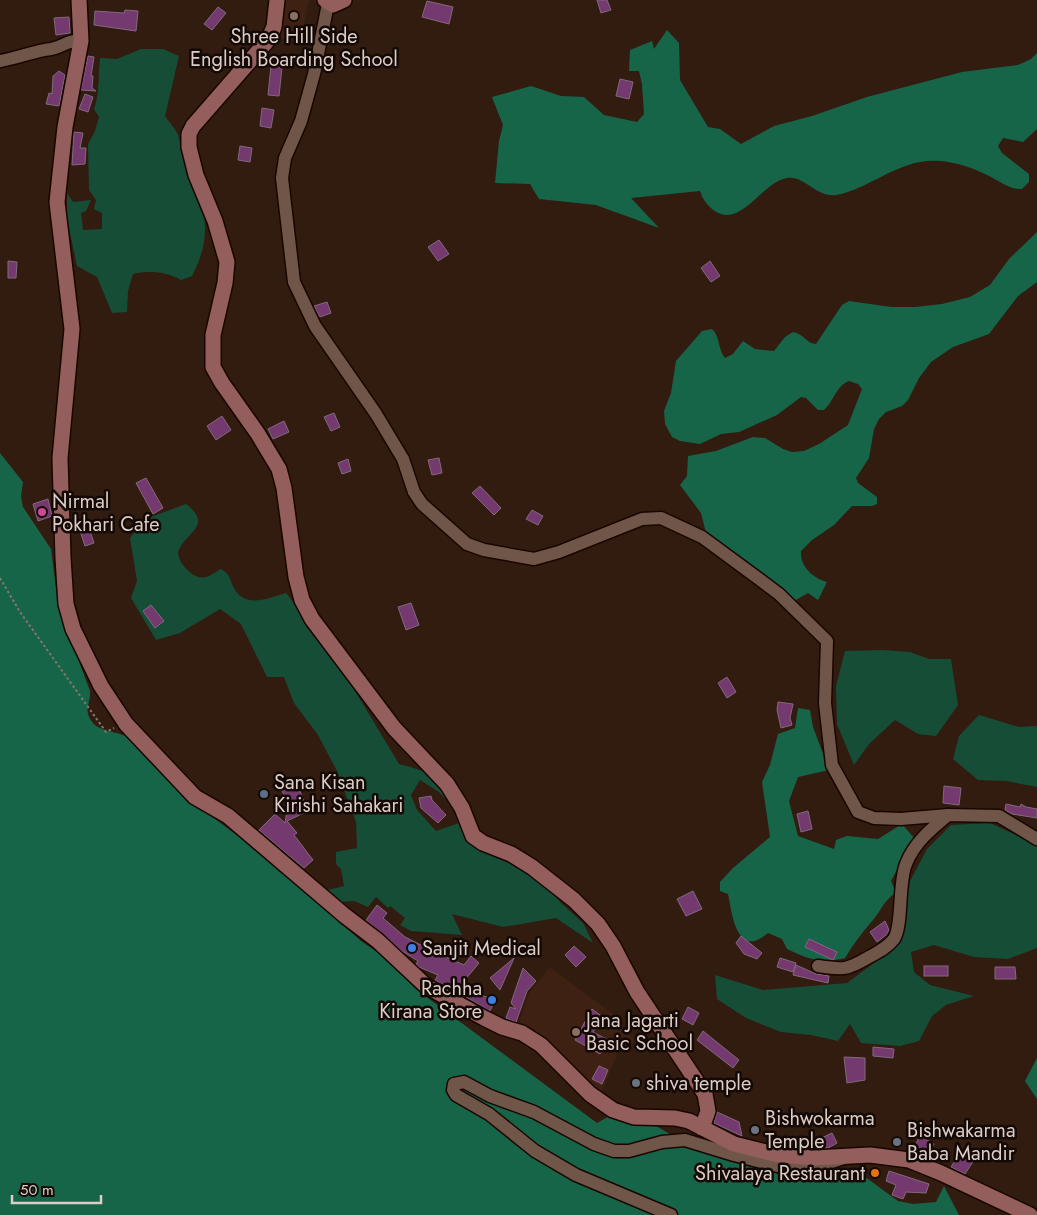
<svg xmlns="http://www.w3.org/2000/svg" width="1037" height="1215" viewBox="0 0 1037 1215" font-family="Jost,sans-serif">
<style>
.built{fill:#3e2112}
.green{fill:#164d37}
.forest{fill:#176549}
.building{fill:#74396f;stroke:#816a7d}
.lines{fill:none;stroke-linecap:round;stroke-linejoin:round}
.street-casing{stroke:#190600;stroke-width:15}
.secondary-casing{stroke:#190600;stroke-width:18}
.path{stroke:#88756b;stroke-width:2;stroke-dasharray:2.5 2.5;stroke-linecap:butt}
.street{stroke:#705649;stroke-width:12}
.secondary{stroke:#935e5c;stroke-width:15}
.education-dot{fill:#8d6e63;stroke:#130905;stroke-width:2}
.hotel-dot{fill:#d1479c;stroke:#130905;stroke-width:2}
.service-dot{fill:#5c6f8a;stroke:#130905;stroke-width:2}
.shop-dot{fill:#3f7fe0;stroke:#130905;stroke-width:2}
.worship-dot{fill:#6b7280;stroke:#130905;stroke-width:2}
.food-dot{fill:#e8710a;stroke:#130905;stroke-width:2}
.labels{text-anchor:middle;stroke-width:5;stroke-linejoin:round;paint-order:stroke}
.poi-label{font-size:20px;fill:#ddcdc6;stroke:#130905;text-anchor:start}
</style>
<rect width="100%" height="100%" fill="#321c10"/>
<g class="built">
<path d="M283 0H309L302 33 281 40Z"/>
<path d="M550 967 617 1017 614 1024 636 1040 618 1052 596 1106 519 1023 529 993Z"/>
</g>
<g class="green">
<path d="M141 49H163L179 56 165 116C169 122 175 128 178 135 180 142 181 151 184 158 203 202 216 230 192 276L181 280C167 272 150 270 133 274L128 291 127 312 112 313 97 277 77 266 67 219V193L73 202 91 200 86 211 81 213 83 230 102 229V213L94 209 96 200 89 190 88 144 95 131 99 117 94 109C100 93 98 76 100 58L117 59Z"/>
<path d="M186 504C214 526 186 531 178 552 178 563 194 581 206 577 211 576 216 571 221 569 229 574 229 576 232 584 243 610 265 599 286 593L331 651 399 764C440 774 438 780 459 814L439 792 420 780 411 795 417 810 436 831 459 823 465 838 498 857 525 869 542 881 561 903 583 923 593 943 556 918 503 927 452 914 462 935 411 931 400 925 405 918 390 906 388 908 376 897 368 907 354 901 337 902 324 891 344 886 341 869 336 864V852L357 848 356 822 337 771 318 735 294 703 284 677H267L241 624 220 609 180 633 156 640 131 598 137 581 130 538 143 520Z"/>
<path d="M882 650 910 652 929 659H951L958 705 936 736 918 734 895 720 869 744 854 765 837 724 836 686 845 651Z"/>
<path d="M979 715 1019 727 1037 726V787L1006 781 978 780 953 759 959 736Z"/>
<path d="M990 823 1037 845V948L1008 959 974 957 934 945 911 952 914 972 930 985 974 996 946 1005 932 1016 919 1041 900 1046 861 1043 850 1024 838 1041 811 1035 781 1032 746 1018 717 999 715 975 763 990 847 983 886 954 902 937 907 887 927 849 951 825Z"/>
</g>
<g class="forest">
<path d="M667 30 679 43 680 80 708 127 720 129 741 144 774 126 812 116 867 97 962 72 1018 65 1031 59 1037 53V129L1023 142 1003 138 998 146 1002 153 1029 174V182L1022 189C1010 190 998 180 987 175 973 168 956 162 940 161 901 157 872 188 836 195 817 198 804 175 787 178 761 182 740 232 712 209 706 204 702 198 700 191L631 198 659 228 596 205 539 199 530 184 495 183 499 141 503 125 492 97 531 86 561 96 584 97 604 115 637 122 644 114 642 84 639 71H629L630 50 652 41 654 49Z"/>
<path d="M1037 232V282L1018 296 989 334 953 347 931 362 919 378 908 400 902 406 886 412 879 419 874 429 869 458 856 478 858 483 877 497V504L872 506H852L834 525 812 540 801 551C800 567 813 578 827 582L818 600 808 593 794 601 706 533 701 513 680 485 687 476 688 456 716 451 753 437 765 438 783 449 792 452 804 451 819 444 848 425 862 389 858 384 849 381C836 386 834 401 824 410H818L806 398 801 397 777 415 739 432 721 434 700 444 680 441 672 437 665 424 664 411 671 393 676 361 702 331 712 329C720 336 718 350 725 358L733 354 743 341 755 349 774 351 785 337 793 332C804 334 807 344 816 344L842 305 849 301 891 307H915L942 304 970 297 990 285 1009 259Z"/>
<path d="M0 453 23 482 21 496 23 507 51 549 58 605 90 691C91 699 86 707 88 714 93 731 109 730 123 735 127 736 132 740 136 742L206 812 259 852 361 941 380 954 417 990 597 1123 613 1114 658 1127 696 1150 724 1159 786 1174 849 1170 868 1179 898 1201 913 1204 936 1202 944 1186 959 1215H0Z"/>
<path d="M798 708 810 710 813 727 829 770 798 777 789 801 798 836 834 849 836 840 847 836 878 839 902 824 914 838 891 881 896 893C884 900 882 909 873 920 861 934 855 942 845 958 821 964 808 959 787 949L782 939 768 933C764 936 759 940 754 941 734 945 731 906 728 894L720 891V882L733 868 770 837 762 782 770 765 778 734 795 728Z"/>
<path d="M1037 1058V1099L1025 1081Z"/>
</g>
<g class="building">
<path d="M597 0H607L611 10 601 13Z"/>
<path d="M427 1 453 7 449 24 422 17Z"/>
<path d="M218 7 226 13 212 30 204 24Z"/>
<path d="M125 10 138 11 136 31 94 25 95 11 124 13Z"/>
<path d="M69 17 70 33 56 35 54 18Z"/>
<path d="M88 56 94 57 91 76H93L92 88 96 91 81 90Z"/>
<path d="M271 66 282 67 279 96 268 95Z"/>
<path d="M59 71 65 75 59 106 46 104 49 93 52 94 53 76Z"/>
<path d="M620 79 633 82 629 99 616 96Z"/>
<path d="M85 94 93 97 88 112 79 109Z"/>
<path d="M262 108 274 110 271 128 260 126Z"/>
<path d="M74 132 83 133 80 148H86L85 164 72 165Z"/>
<path d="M240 146 252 148 250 162 238 160Z"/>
<path d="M439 240 449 254 438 261 428 247Z"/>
<path d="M8 261 17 262 16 278H8Z"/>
<path d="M710 261 720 276 711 282 701 268Z"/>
<path d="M327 302 331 313 320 317 314 306Z"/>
<path d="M334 413 340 427 331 431 324 417Z"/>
<path d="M222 416 231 430 216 440 207 426Z"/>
<path d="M284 421 289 432 273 439 268 429Z"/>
<path d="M439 458 442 473 432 475 428 460Z"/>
<path d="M348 459 351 471 342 474 338 463Z"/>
<path d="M146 478 163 508 153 514 136 483Z"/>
<path d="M480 486 501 508 494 515 472 493Z"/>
<path d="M48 499 52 516 38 521 33 504Z"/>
<path d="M532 510 543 516 538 525 526 519Z"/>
<path d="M89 528 94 543 85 546 80 531Z"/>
<path d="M411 603 419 625 406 630 398 607Z"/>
<path d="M151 605 164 621 155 628 143 611Z"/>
<path d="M727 677 736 692 727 698 718 683Z"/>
<path d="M778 702 793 704 790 718 792 725 781 728 777 710Z"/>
<path d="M297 784 308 811 287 821 297 833 294 835 313 860 304 868 259 830 275 814 285 823 288 803 282 791Z"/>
<path d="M944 786 961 788 959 805 943 803Z"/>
<path d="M431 796 432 800 446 815 438 823 421 808 419 798Z"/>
<path d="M1006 804 1020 807 1021 804 1026 807 1037 809V818L1012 814 1005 810Z"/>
<path d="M808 811 812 829 801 832 797 814Z"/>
<path d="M693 891 702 909 686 916 677 899Z"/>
<path d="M377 905 387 913 383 918 405 937 437 953 439 949 447 953 446 957 464 965 471 956 479 963 455 992 435 980 438 975 419 967 416 964 418 961 402 951 366 920Z"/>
<path d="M885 921 889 930 886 935 877 942 870 932Z"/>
<path d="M741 936 762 953 757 959 744 954 736 943Z"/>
<path d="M809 939 837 952 833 960 805 947Z"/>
<path d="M574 946 586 957 576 967 565 955Z"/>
<path d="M514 958 500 990 490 978Z"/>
<path d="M780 958 796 963 793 972 777 967Z"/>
<path d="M796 965 816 974 829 976 828 983 793 975Z"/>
<rect x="924" y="966" width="24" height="10"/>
<path d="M995 967H1015L1016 979H995Z"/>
<path d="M523 968 536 981 527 991 516 1022 506 1018 510 1007 516 1009 511 1003Z"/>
<path d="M472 992 495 1000 490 1011 466 997Z"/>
<path d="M688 1007 699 1013 693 1025 682 1019Z"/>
<path d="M592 1009 603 1017 593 1032 608 1040 600 1054 575 1040Z"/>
<path d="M703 1031 739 1060 733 1068 697 1040Z"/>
<path d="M873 1047 894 1049 893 1058 873 1056Z"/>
<path d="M844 1057 865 1058V1080L847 1083Z"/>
<path d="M599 1066 608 1070 602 1084 592 1079Z"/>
<path d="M717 1112 739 1122 742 1136 714 1123Z"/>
<path d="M832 1133 837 1143 828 1148H819L815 1141Z"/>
<path d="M920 1136 934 1144 927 1157 912 1151Z"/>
<path d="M961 1151 974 1160 965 1174 951 1167Z"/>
<path d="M889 1171 929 1184 926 1193 906 1192 903 1199 892 1195 896 1185 886 1181Z"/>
</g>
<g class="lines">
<g class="street-casing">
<g id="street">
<path d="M328 4 314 74 301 121 285 158 282 178 294 282 315 326 376 414 403 459 414 492 422 504 467 544 484 550 534 559 559 552 642 519 661 518 702 537 759 579 779 594 827 641 825 703 832 765 858 812 874 818 901 819 948 815 999 816 1037 839"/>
<path d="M0 61C17 58 34 51 51 49 63 47 69 39 81 41"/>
<path d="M818 966C844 970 847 970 869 957 878 952 887 948 894 939 903 925 898 883 906 864 914 843 931 829 948 815"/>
<path d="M671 1215 576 1175 535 1151 489 1114 456 1095 453 1090 454 1084 464 1082 490 1096 534 1112 594 1144 614 1151H629L662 1142 685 1140 734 1155 789 1169 813 1168 844 1158"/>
</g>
</g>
<g class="secondary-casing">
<g id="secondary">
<path d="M79 0 81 41 65 127 57 202 72 329 60 458 63 558 66 604 73 629 101 686 126 724 195 797 228 816 344 915 378 941 426 986 484 1018 502 1027 522 1033 541 1045 590 1094 613 1110 634 1117 675 1118 689 1121 734 1144 778 1155 814 1158 870 1155 909 1160 941 1173 1030 1215"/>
<path d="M277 0 274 27 268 40 193 126 189 134V147L196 175 215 221 227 262 225 283 213 335V367L222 383 258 434 279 469 284 488 296 577 302 600 312 619 394 728 447 784 462 808 473 836 483 843 511 854 532 867 574 900 598 924 613 946 637 992 705 1094 708 1111 702 1128"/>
<path d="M325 0 333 5 344 0"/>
</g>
</g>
<path class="path" d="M0 578 20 612 106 732 114 728"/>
<use href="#street" class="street"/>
<use href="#secondary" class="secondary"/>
</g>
<g class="education-dot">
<circle cx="294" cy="16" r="5"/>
<circle cx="576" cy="1032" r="5"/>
</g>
<circle class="hotel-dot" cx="42" cy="512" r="5"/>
<circle class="service-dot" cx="264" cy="794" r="5"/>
<g class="shop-dot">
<circle cx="412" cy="948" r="5"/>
<circle cx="492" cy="1000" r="5"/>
</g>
<g class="worship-dot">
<circle cx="636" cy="1083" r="5"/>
<circle cx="755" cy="1130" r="5"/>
<circle cx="897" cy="1142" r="5"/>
</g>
<circle class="food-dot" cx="875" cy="1173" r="5"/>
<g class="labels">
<g class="poi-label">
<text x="294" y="43" text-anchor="middle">Shree Hill Side<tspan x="294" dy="23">English Boarding School</tspan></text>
<text x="52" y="508">Nirmal<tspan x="52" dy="23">Pokhari Cafe</tspan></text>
<text x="274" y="789">Sana Kisan<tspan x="274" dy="23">Kirishi Sahakari</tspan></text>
<text x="422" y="955">Sanjit Medical</text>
<text x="482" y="995" text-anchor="end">Rachha<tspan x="482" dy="23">Kirana Store</tspan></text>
<text x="586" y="1027">Jana Jagarti<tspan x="586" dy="23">Basic School</tspan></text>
<text x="646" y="1090">shiva temple</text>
<text x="765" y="1125">Bishwokarma<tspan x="765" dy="23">Temple</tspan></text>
<text x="907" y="1137">Bishwakarma<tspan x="907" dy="23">Baba Mandir</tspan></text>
<text x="865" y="1180" text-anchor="end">Shivalaya Restaurant</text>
</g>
</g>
<path d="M12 1195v8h89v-8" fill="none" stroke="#ddcdc6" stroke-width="2.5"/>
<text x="20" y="1195" font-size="15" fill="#ddcdc6" stroke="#130905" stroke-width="4" paint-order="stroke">50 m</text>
</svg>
